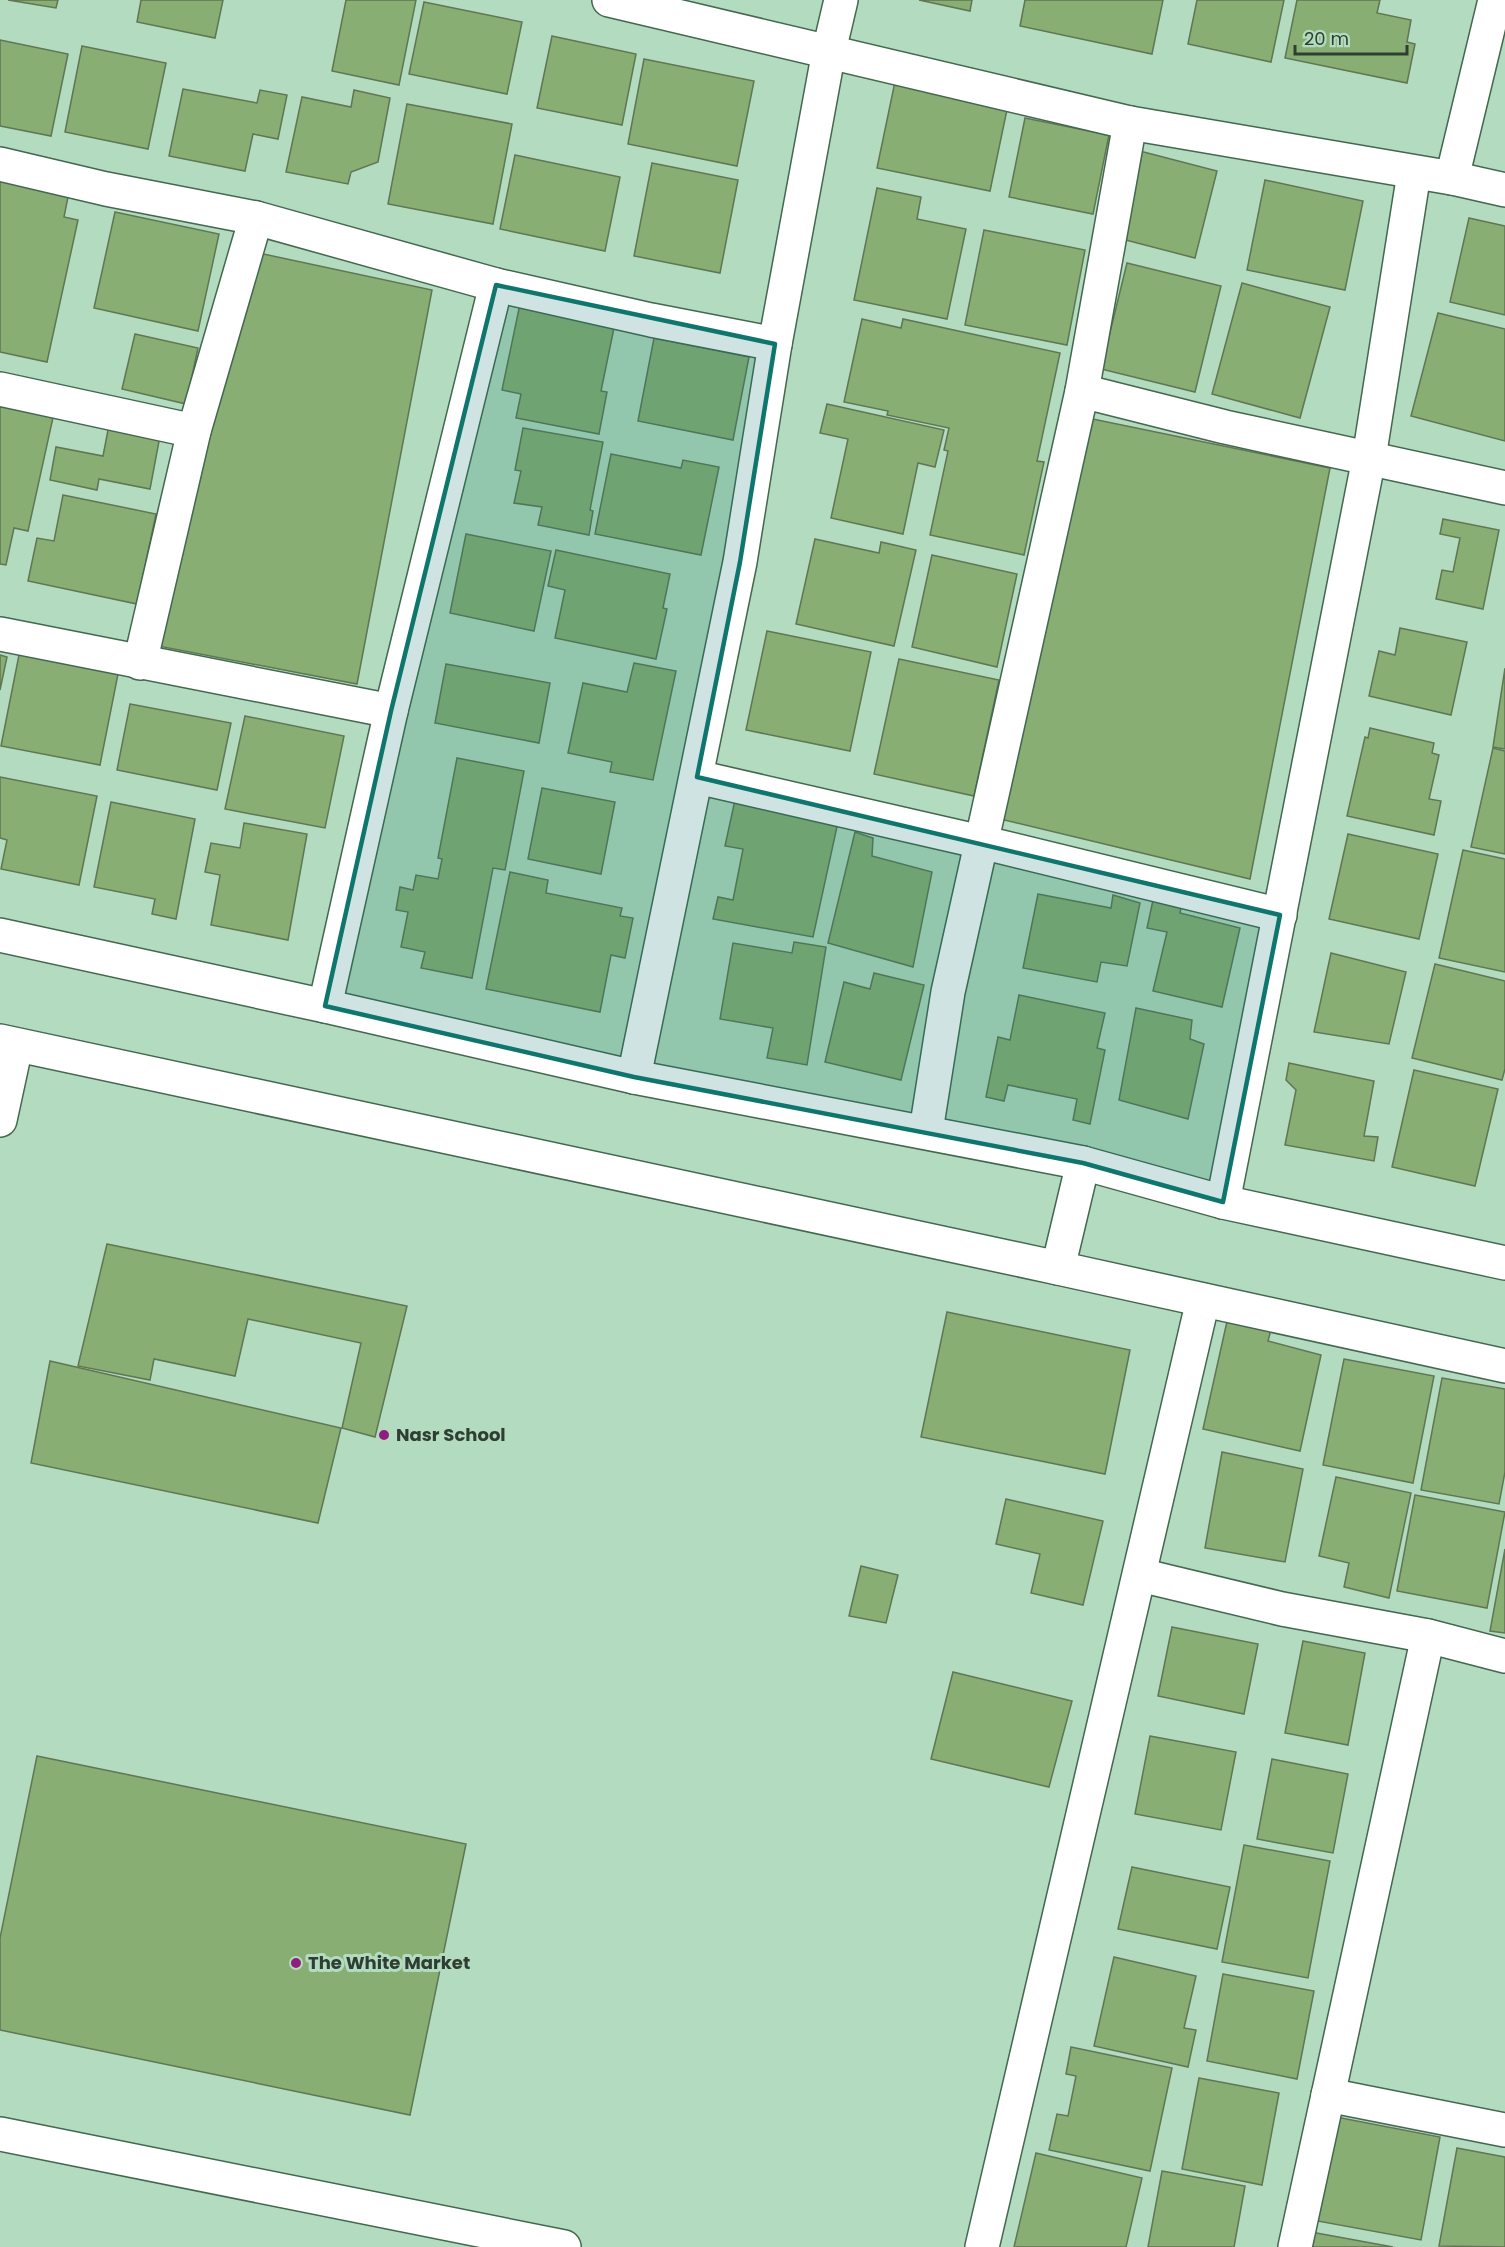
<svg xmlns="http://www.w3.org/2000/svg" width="1505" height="2247" viewBox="0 0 1505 2247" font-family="Poppins,sans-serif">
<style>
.building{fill:#88ae73;stroke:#607654;stroke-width:1.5}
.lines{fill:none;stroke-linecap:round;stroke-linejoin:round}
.minor-casing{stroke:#43674f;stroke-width:36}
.minor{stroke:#fff;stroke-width:33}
.marked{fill:#0f766e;fill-opacity:0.2;stroke:#0f766e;stroke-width:4.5;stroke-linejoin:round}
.poi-dot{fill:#8f1e7f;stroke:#b3dbbf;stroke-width:2}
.labels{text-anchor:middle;stroke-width:6;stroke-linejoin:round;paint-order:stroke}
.poi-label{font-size:18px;font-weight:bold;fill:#2e3e33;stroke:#b3dbbf;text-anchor:start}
</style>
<rect width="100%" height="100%" fill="#b3dbbf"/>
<g class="building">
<path d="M8 0H58L56 8Z"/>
<path d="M141 0H223L215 38 137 22Z"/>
<path d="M346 0H416L399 85 332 71Z"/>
<path d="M919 0H972L970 11Z"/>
<path d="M1025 0H1163L1152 54 1020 26Z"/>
<path d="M1197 0H1284L1271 62 1188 44Z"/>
<path d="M1297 0H1380L1377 13 1411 20 1407 42 1415 44 1407 83 1285 58Z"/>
<path d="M424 2 522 22 507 94 409 74Z"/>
<path d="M552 36 636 54 622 125 537 108Z"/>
<path d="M0 40 68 54 51 136 0 126Z"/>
<path d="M82 46 166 63 148 149 65 132Z"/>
<path d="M644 59 754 81 737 166 628 144Z"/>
<path d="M896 77 1009 100 990 191 877 168Z"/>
<path d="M183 89 257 103 260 90 287 95 278 139 253 134 245 171 169 156Z"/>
<path d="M354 90 390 98 378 162 351 172 348 184 286 172 302 97 351 107Z"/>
<path d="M407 104 512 124 493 224 388 204Z"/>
<path d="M1025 118 1109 135 1093 214 1009 197Z"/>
<path d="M1136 150 1217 171 1195 258 1114 237Z"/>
<path d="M515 155 620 177 605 251 500 229Z"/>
<path d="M652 163 738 180 720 273 634 256Z"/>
<path d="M0 172 70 187 64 217 78 220 47 362 0 352Z"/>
<path d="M1265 180 1363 201 1345 290 1247 270Z"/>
<path d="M877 188 921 197 917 219 966 229 947 319 854 300Z"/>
<path d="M115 212 219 234 198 331 94 308Z"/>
<path d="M1469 218 1505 226V315L1450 302Z"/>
<path d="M984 230 1085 250 1067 345 965 325Z"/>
<path d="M240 249 432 290 357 684 158 646Z"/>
<path d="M1127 263 1221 286 1195 392 1101 369Z"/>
<path d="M1242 283 1330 307 1300 418 1212 394Z"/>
<path d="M520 304 615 323 601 391 607 392 599 434 516 418 521 394 502 390Z"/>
<path d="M1438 313 1505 329V441L1411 416Z"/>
<path d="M862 319 901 328 903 319 1060 353 1037 461 1044 462 1024 555 930 535 948 451 944 450 949 428 887 415 888 411 844 402Z"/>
<path d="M135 334 198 348 186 404 122 389Z"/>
<path d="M654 338 749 357 733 440 638 421Z"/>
<path d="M0 401 54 413 28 531 14 528 6 565 0 564Z"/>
<path d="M827 404 944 430 935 467 918 463 903 534 831 518 848 439 820 433Z"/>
<path d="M1083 417 1330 468 1250 879 1000 819Z"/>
<path d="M109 425 160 436 150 489 99 479 97 490 50 480 56 447 103 456Z"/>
<path d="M523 428 603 442 590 510 593 511 589 535 538 525 542 507 514 503 521 471 515 470Z"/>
<path d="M611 454 681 468 683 460 719 467 701 555 595 534Z"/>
<path d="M63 495 156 514 137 604 28 581 37 538 54 541Z"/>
<path d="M1443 519 1499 530 1483 609 1436 599 1442 570 1453 572 1460 538 1440 534Z"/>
<path d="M466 534 551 551 534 631 450 613Z"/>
<path d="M815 539 879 553 881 542 916 550 894 646 796 624Z"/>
<path d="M556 550 670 574 663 608 667 609 656 659 555 638 565 590 548 586Z"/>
<path d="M932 555 1017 574 997 667 912 647Z"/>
<path d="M1400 628 1467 642 1451 715 1369 696 1379 651 1395 655Z"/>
<path d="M767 631 871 652 850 751 746 730Z"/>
<path d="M20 650 119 669 100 765 1 746Z"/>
<path d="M0 655 7 657 0 690Z"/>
<path d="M899 659 999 680 974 796 874 774Z"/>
<path d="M634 663 676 671 653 780 610 772 612 762 568 753 583 683 627 692Z"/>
<path d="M446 664 550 683 539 743 435 723Z"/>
<path d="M1505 668V749L1493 747Z"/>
<path d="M130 704 231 723 217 790 117 770Z"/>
<path d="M245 716 344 736 325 828 225 809Z"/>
<path d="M1370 728 1434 743 1432 753 1439 755 1429 799 1441 801 1434 835 1347 816 1365 737 1368 738Z"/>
<path d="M1493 748 1505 751V854L1471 847Z"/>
<path d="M457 758 524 771 505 870 493 868 472 978 421 968 425 952 401 947 408 912 396 910 400 887 413 890 416 875 438 879 442 859 438 858Z"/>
<path d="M0 777 97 796 79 885 1 869 7 840 0 838Z"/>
<path d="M542 788 615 802 601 874 528 859Z"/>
<path d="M735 800 838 822 813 937 713 919 718 897 733 900 743 849 725 846Z"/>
<path d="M111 802 195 819 176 919 152 914 155 899 94 887Z"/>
<path d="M244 823 307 834 288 940 211 925 220 875 205 872 211 843 240 848Z"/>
<path d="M855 832 873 838 872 856 932 872 913 967 828 943Z"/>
<path d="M1348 834 1438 854 1419 939 1329 919Z"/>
<path d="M1463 850 1505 859V972L1439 958Z"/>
<path d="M510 872 548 880 546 893 622 908 620 916 633 918 625 958 611 955 600 1012 486 989Z"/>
<path d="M1155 891 1183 898 1180 913 1240 928 1222 1007 1153 991 1167 932 1147 928Z"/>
<path d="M1038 894 1111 908 1113 895 1140 903 1127 966 1101 962 1097 982 1023 968Z"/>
<path d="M794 942 826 947 807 1065 767 1058 773 1028 720 1019 733 943 792 953Z"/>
<path d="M1331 953 1406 972 1389 1044 1314 1032Z"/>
<path d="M1435 964 1505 981V1069L1502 1080 1412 1058Z"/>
<path d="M874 973 924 985 901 1080 825 1062 844 982 870 989Z"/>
<path d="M1019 995 1105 1013 1097 1048 1105 1050 1090 1124 1073 1120 1077 1099 1008 1085 1004 1101 986 1097 998 1037 1010 1040Z"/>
<path d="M1136 1008 1192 1020 1190 1039 1204 1044 1188 1119 1119 1100Z"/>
<path d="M1289 1063 1374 1081 1364 1136 1378 1137 1374 1161 1285 1145 1296 1090 1286 1080Z"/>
<path d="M1414 1070 1498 1089 1475 1186 1392 1167Z"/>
<path d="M107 1244 407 1306 375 1437 342 1428 361 1343 248 1319 235 1376 154 1359 150 1380 78 1366Z"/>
<path d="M947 1312 1130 1350 1105 1474 921 1437Z"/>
<path d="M1228 1317 1272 1326 1268 1341 1321 1355 1300 1451 1203 1429Z"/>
<path d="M1344 1359 1434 1376 1413 1483 1323 1465Z"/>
<path d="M50 1361 341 1428 318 1523 31 1463Z"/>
<path d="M1442 1378 1505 1389V1472L1499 1504 1421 1490Z"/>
<path d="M1222 1452 1303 1469 1285 1562 1205 1548Z"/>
<path d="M1336 1477 1411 1493 1389 1598 1344 1587 1349 1563 1319 1556Z"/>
<path d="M1415 1495 1505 1512 1487 1608 1397 1591Z"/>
<path d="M1006 1499 1103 1521 1083 1605 1031 1593 1040 1554 996 1544Z"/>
<path d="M1505 1549V1633L1490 1631Z"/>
<path d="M861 1566 898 1575 886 1623 849 1616Z"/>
<path d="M1172 1627 1258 1644 1244 1714 1158 1696Z"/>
<path d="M1303 1641 1365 1653 1348 1745 1285 1733Z"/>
<path d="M953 1672 1072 1701 1049 1787 931 1759Z"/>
<path d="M1150 1736 1236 1752 1221 1830 1135 1814Z"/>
<path d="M37 1756 466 1844 410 2115 0 2030V1938Z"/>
<path d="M1272 1759 1348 1774 1333 1853 1257 1839Z"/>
<path d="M1244 1845 1330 1861 1308 1978 1222 1962Z"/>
<path d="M1132 1867 1230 1887 1217 1949 1118 1929Z"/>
<path d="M1114 1957 1196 1976 1184 2028 1196 2030 1188 2067 1094 2046Z"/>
<path d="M1223 1974 1314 1991 1297 2079 1207 2061Z"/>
<path d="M1071 2047 1172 2068 1150 2171 1049 2150 1057 2114 1068 2116 1076 2076 1066 2074Z"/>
<path d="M1199 2078 1279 2093 1262 2185 1182 2169Z"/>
<path d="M1331 2116 1440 2137 1421 2240 1312 2220Z"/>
<path d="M1457 2148 1505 2157V2247L1439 2246Z"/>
<path d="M1036 2153 1142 2178 1126 2247H1014Z"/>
<path d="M1162 2171 1245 2186 1234 2247H1148Z"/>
<path d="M1311 2232 1393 2247H1308Z"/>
</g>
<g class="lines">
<g class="minor-casing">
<g id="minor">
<path d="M609 0 1130 123 1452 178 1505 190"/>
<path d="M0 164 106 189 256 218 496 285 651 320 775 344"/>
<path d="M1452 178 1495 0"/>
<path d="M0 389 194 431"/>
<path d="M1082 391 1225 427 1505 488"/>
<path d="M0 634 391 711"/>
<path d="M140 663 194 431 256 218"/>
<path d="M697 777 981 842 1280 915"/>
<path d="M0 935 325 1006 634 1077 1083 1163 1223 1202 1505 1263"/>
<path d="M325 1006 391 711 496 285"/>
<path d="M0 1041 1058 1268 1505 1366"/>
<path d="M634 1077 740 562 775 344 829 51 841 0"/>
<path d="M0 1120 16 1046"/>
<path d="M926 1131 948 992 1082 391 1130 123"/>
<path d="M1223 1202 1369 458 1414 173"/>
<path d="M1058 1268 1083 1163"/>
<path d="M1140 1575 1282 1609 1428 1636 1505 1656"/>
<path d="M1328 2095 1505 2130"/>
<path d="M0 2134 564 2247"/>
<path d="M982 2247 1203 1300"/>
<path d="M1295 2247 1428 1636"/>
</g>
</g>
<use href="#minor" class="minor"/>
</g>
<path class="marked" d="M496 285 775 344 740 562 697 777 1280 915 1223 1202 1083 1163 634 1077 325 1006 391 711Z"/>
<g class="poi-dot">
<circle cx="384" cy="1435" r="6"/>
<circle cx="296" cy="1963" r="6"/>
</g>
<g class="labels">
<g class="poi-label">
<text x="396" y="1441">Nasr School</text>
<text x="308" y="1969">The White Market</text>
</g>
</g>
<path d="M1295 45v9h112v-9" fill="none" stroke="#2e3e33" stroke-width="3"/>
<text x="1304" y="45" font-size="18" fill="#2e3e33" stroke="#b3dbbf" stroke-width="4.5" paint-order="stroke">20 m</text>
</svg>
